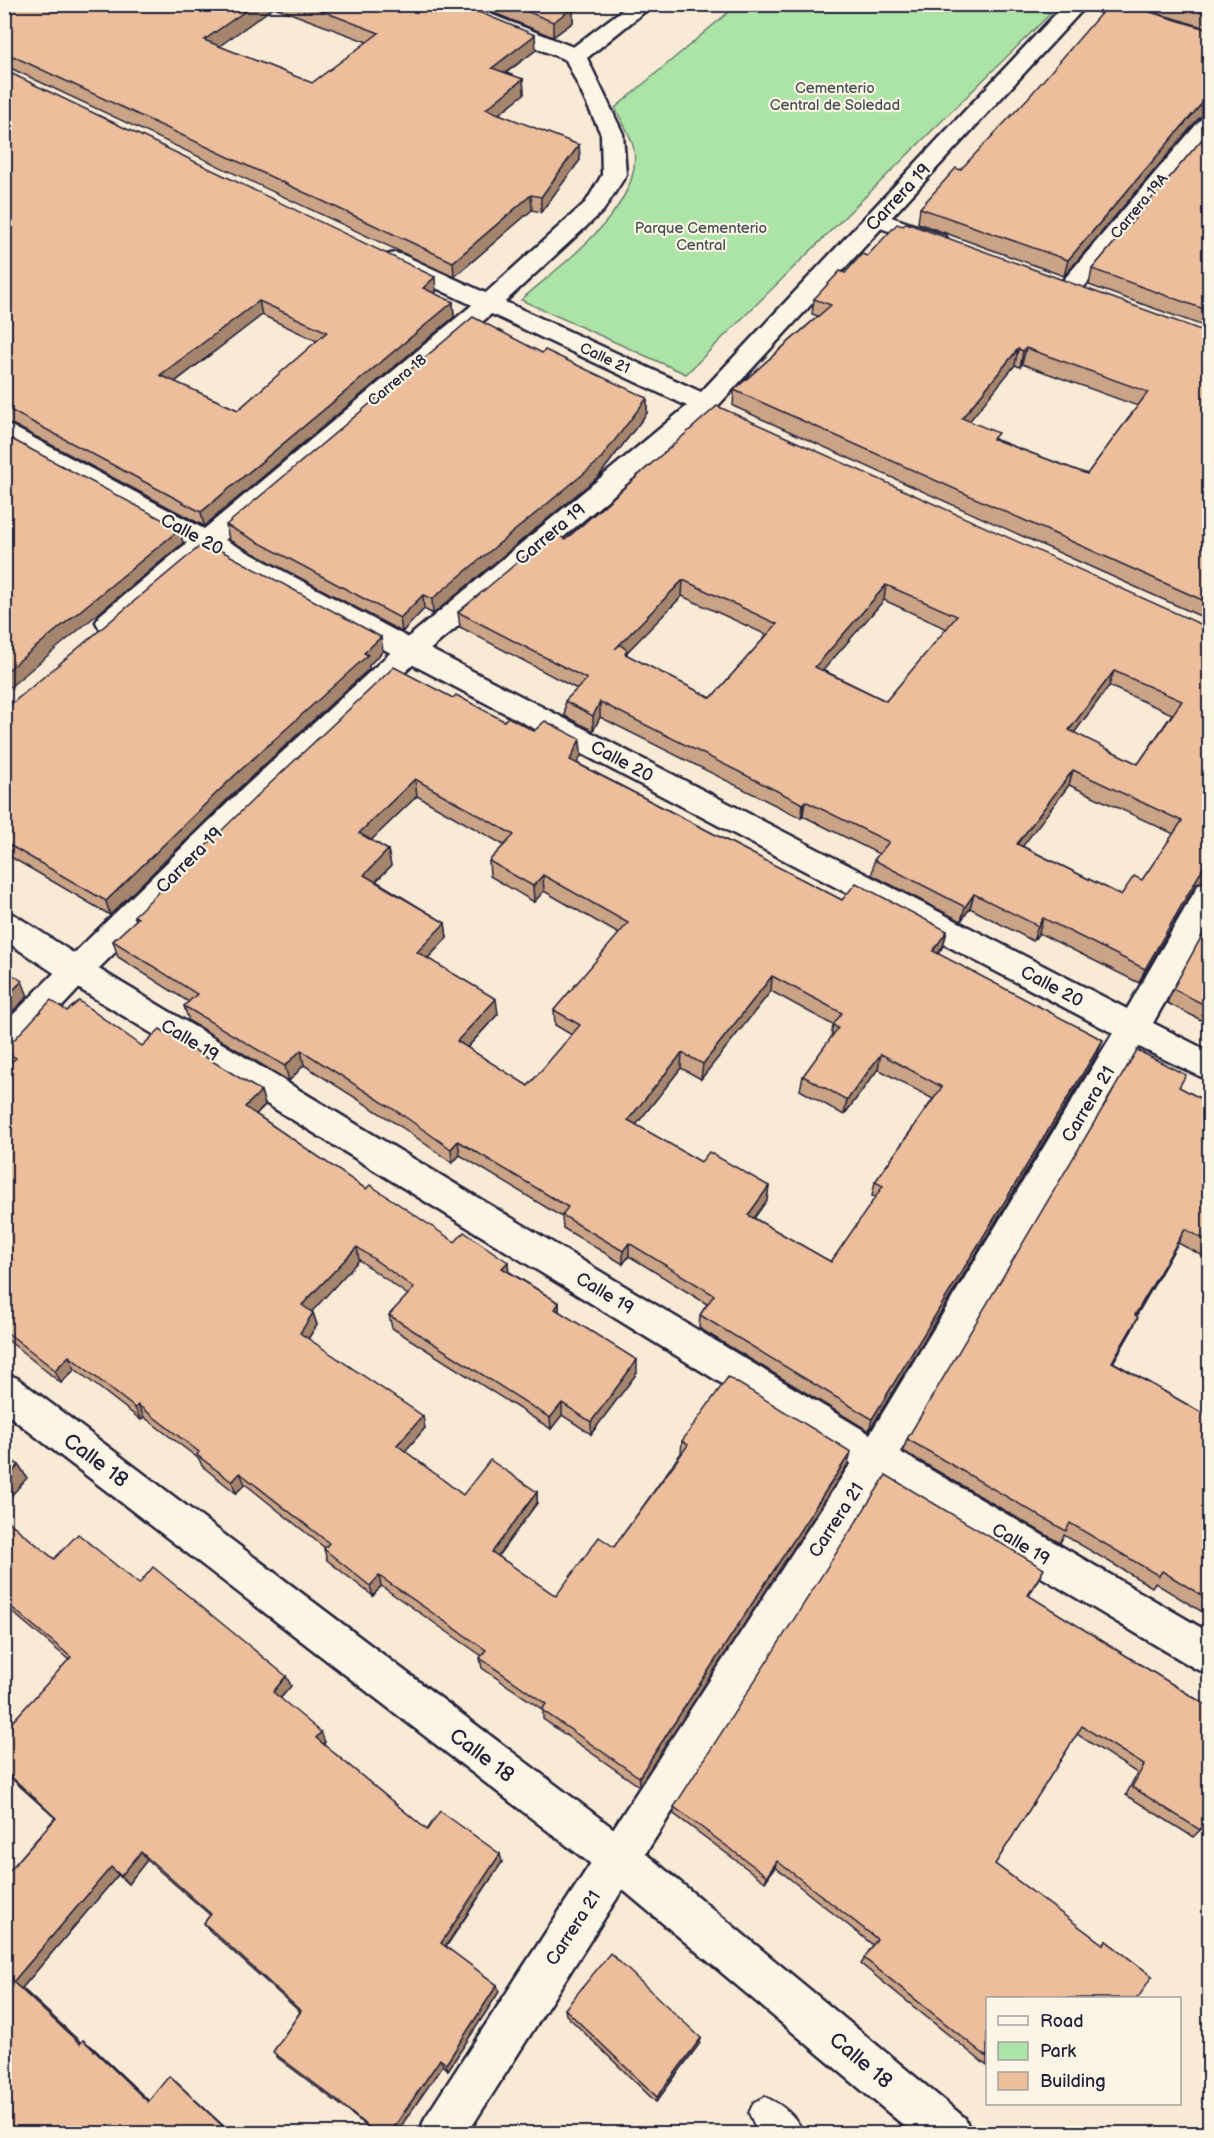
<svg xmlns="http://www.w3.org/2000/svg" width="1214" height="2138" viewBox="0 0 1214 2138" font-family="'Balsamiq Sans',sans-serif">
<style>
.green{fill:#ace3a6;stroke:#678270;stroke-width:1.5}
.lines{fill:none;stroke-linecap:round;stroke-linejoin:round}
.service-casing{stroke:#22223b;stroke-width:4}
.minor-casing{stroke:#22223b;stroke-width:5}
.tertiary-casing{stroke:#22223b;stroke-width:5}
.secondary-casing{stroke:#22223b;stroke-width:5}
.service{fill:#fcf5e5;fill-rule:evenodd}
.minor{fill:#fcf5e5;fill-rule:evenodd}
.tertiary{fill:#fcf5e5;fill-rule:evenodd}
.secondary{fill:#fcf5e5;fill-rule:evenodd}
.wall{fill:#cba386;stroke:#22223b;stroke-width:1.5;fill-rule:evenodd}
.shaded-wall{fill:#a5856d;stroke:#22223b;stroke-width:1.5}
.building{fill:#ecbe9c;stroke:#22223b;stroke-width:1.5;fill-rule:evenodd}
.labels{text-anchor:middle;stroke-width:4.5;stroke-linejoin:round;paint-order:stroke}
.far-park-label{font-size:15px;fill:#445256;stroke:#fcf5e5}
.far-street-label{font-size:15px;fill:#22223b;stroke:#fcf5e5}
.street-label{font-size:18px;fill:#22223b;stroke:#fcf5e5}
.near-street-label{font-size:21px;fill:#22223b;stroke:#fcf5e5}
</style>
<rect width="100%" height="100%" fill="#f9ead6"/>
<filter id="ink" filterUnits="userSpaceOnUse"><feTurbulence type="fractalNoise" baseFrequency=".0167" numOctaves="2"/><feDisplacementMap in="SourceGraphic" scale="12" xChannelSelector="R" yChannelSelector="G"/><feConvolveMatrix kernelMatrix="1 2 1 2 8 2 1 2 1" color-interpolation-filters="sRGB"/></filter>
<g filter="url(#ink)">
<path class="green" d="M1026 5 1051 13 686 374 521 300C559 266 643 208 634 150 632 136 621 120 615 108L737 5Z"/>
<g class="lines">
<g class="service-casing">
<path id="service" d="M765 2097C782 2104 797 2117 804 2134H763L754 2124 749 2113 754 2102Z"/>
</g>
<g class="minor-casing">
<g id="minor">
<path d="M435 4H465L573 47 630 4H654L587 58 623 134 626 175 603 211 496 310 225 540 420 644 1127 1009 1199 884 1210 881V922L1153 1023 1210 1052V1081L1139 1047 900 1452 1210 1633V1674L1196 1669 882 1482 467 2134H419L425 2118 851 1463 65 980 4 940V912L15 915 87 962 870 1434 1113 1033 400 658 208 554 120 629 110 632 100 629 96 622 100 615 187 543 4 444V425L13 427 204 529 478 300 586 202 602 175 601 134 566 60 438 8Z"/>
<path d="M1210 116V138L1078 294 1069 296 1060 294 1057 289 1060 284 1202 118Z"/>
<path d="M877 212 945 236 949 241 945 246 937 248 869 224 865 219 869 214Z"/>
</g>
</g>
<g class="tertiary-casing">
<path id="tertiary" d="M1065 4H1120L1210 32V45L1089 8 1086 6 714 410 420 658 261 808 87 980 16 1056 4 1059V1024L65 962 239 792 400 644 687 406 387 265 383 260 387 255 395 253 403 255 701 392Z"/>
</g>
<g class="secondary-casing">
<path id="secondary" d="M4 1373 17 1378 634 1844 965 2118 971 2134H914L604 1874 4 1412Z"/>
</g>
<use href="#service" class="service"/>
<use href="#minor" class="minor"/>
<use href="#tertiary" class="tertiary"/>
<use href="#secondary" class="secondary"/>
</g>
<g class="wall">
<path d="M4 4H459L536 50 506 73 523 79 524 94 499 114 579 145 580 160 541 212 532 210 454 277 4 65ZM274 7 367 42 312 83 219 46Z"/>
<path d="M472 4H564L573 8V22L553 37Z"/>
<path d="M1127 4H1209V29Z"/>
<path d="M4 70 436 292 435 294 453 302 454 317 204 526 14 425 4 424ZM262 315 317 341 238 410 175 382Z"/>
<path d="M1200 117 1064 276 918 223 920 208 960 170Z"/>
<path d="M1209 131V328L1089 285 1092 269Z"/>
<path d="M867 256 1209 333V620L733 406 734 390 818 316 812 314 814 299ZM1022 364 1138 406 1087 474 997 440 969 421 1015 365 1020 367Z"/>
<path d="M542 353 647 398V413L599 476 433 614 424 609 402 632 229 540 226 525Z"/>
<path d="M565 540 1209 628V880L1197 883 1139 983 1039 933 1033 941 970 908 961 921 872 875 874 860 879 854 803 816 801 818 600 717 593 731 565 716V701L577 689 460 627 458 612ZM682 596 767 635 711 698 627 655V652ZM884 600 947 629 886 701 823 670ZM1109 686 1172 714 1138 764 1074 733ZM1069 785 1174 834 1142 880 1121 895 1022 846Z"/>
<path d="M383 651 369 665V669L237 790 110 915 4 853V707Z"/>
<path d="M453 698 504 721 534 731 580 739 581 756 577 763 842 900 947 931 943 946 938 954 1103 1040 1097 1054 869 1431 699 1328 700 1315 707 1304 629 1256 623 1264 563 1228 562 1217 460 1155 452 1163 403 1128 304 1065 289 1081 189 1021 184 1006 189 1002 118 957 113 941 136 920 134 916ZM417 796 504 845 489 861 490 876 534 902 544 891 619 934 554 1010 555 1025 572 1035 528 1086 467 1048 498 1014 428 958 447 938 445 923 376 881 391 866 388 850 371 840ZM771 991 833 1025 831 1038 803 1076 800 1090 844 1115 878 1069 933 1099 875 1182 872 1196 876 1198 831 1262 754 1218 767 1200 769 1186 701 1162 636 1125 681 1068 701 1079Z"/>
<path d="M1209 923V1024L1167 1003 1173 989Z"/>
<path d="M67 1011 142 1046 261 1091 265 1105 256 1114 366 1189 455 1242 508 1262V1271L559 1303V1311L637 1373 591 1434 562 1415 551 1429 392 1328 389 1315 408 1295 359 1260 311 1311 313 1313 317 1325 308 1339 425 1428 405 1451 463 1495 537 1492V1503L498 1556 556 1596 614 1547 681 1453 682 1441 848 1464 639 1786 543 1719V1710L482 1668 480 1658 482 1656 381 1586 373 1596 327 1560 324 1549 325 1548 245 1484 236 1493 202 1466 199 1459 144 1417 141 1420 75 1369 61 1383 4 1337V1068L10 1064 5 1061 4 1059V1045L11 1043Z"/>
<path d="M1181 1088 1209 1103V1259L1178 1243 1136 1316 1132 1330 1113 1362 1209 1417V1616L1155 1583 1152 1587 1064 1535 1060 1543 903 1451 907 1439Z"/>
<path d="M4 1518 54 1559 139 1584 286 1676 291 1686 280 1699 325 1742 323 1744 427 1830 502 1862 446 1947 497 1985 499 1992 448 2070 443 2065 396 2133H374L343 2107 278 2058 273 2052 300 2012 210 1931 204 1923 210 1915 147 1860 128 1884 118 1875 22 1988 81 2043 91 2046 149 2101 176 2082 231 2133H4V1877L55 1818 4 1772V1731L69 1660 11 1611 4 1618Z"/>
<path d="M1044 1569 1029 1596 1209 1707V1823L1205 1820 1200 1830 1193 1837 1126 1795 1137 1773 1077 1734 995 1864 1102 1944 1106 1941 1152 1976 987 1998V2066L861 1964 873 1945 775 1867 765 1882 674 1814V1807Z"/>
<path d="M565 2009 701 2038 700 2043 656 2102 566 2015Z"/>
</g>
<g class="shaded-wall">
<path d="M255 4H273L274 7 207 55 204 40Z"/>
<path d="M573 8V22L553 37V22Z"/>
<path d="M535 35 536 50 493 82 492 68Z"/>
<path d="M523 79 524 94 486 124V109Z"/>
<path d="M1209 100V115L1200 117 1064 276 1068 260 1204 101Z"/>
<path d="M579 145 580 160 541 212V197Z"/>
<path d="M531 195 532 210 454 277 453 262Z"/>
<path d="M435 277 436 292 424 303 423 288Z"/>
<path d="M259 301 262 315 164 390 160 375Z"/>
<path d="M453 302 454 317 204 526 201 512Z"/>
<path d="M1026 348 1022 364 1020 367 1023 351Z"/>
<path d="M1018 349 1015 365 959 434 962 418Z"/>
<path d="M647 398V413L599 476 433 614 432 599Z"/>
<path d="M180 529 183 543 4 692V673Z"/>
<path d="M683 580 682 596 627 652 626 666 615 649Z"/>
<path d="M886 585 884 600 813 682 815 667Z"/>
<path d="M423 595 424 609 402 632 400 618Z"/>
<path d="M381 637 383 651 369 665V669L237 790 110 915 106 901 234 776Z"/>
<path d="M1114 671 1109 686 1065 745 1069 730Z"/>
<path d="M600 702V717L593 731V716Z"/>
<path d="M580 739 581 756 570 776V760Z"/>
<path d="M1073 770 1069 785 1013 859 1017 844Z"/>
<path d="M415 779 417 796 362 849 359 833Z"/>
<path d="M805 801 803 816 801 818 803 804Z"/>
<path d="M388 850 391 866 367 890 364 875Z"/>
<path d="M1209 867V880L1197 883 1139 983 1145 969 1203 868Z"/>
<path d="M543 875 544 891 534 902 533 886Z"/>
<path d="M974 894 970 908 961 921 965 907Z"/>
<path d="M1043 918 1039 933 1033 941 1038 926Z"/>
<path d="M445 923 447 938 419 967 417 952Z"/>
<path d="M947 931 943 946 929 966 933 951Z"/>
<path d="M772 976 771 991 701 1079 703 1064Z"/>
<path d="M22 981 28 996 4 1020V999Z"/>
<path d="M496 999 498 1014 459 1056 457 1041Z"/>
<path d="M1103 1040 1097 1054 869 1431 872 1419Z"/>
<path d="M301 1050 304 1065 289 1081 285 1066Z"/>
<path d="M682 1053 681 1068 628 1135V1120Z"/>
<path d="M881 1054 878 1069 844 1115 847 1100Z"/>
<path d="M261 1091 265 1105 249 1121 245 1107Z"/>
<path d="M458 1141 460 1155 452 1163 451 1149Z"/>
<path d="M769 1186 767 1200 747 1228 748 1215Z"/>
<path d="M1185 1229 1178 1243 1129 1329 1135 1315Z"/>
<path d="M629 1243V1256L623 1264V1251Z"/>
<path d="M357 1247 359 1260 306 1318 302 1305Z"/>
<path d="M508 1262 509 1275 502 1268Z"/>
<path d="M559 1303V1316L555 1309Z"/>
<path d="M313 1313 317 1325 303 1346 300 1333Z"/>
<path d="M1138 1317 1132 1330 1106 1375 1112 1362Z"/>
<path d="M69 1356 75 1369 61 1383 55 1370Z"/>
<path d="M637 1360V1373L591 1434V1422Z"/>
<path d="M562 1403V1415L551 1429 550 1418Z"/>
<path d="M138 1405 144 1417 141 1420 135 1408Z"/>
<path d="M423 1416 425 1428 400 1457 397 1445Z"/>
<path d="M851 1452 848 1464 639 1786V1777Z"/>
<path d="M19 1465 27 1478 4 1504V1482Z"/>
<path d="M240 1473 245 1484 236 1493 232 1482Z"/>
<path d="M537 1492V1503L493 1562 492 1552Z"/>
<path d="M379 1576 381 1586 373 1596 370 1586Z"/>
<path d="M4 1602 11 1611 4 1618Z"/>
<path d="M286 1676 291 1686 277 1702 273 1692Z"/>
<path d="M321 1732 325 1742 320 1748 316 1738Z"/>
<path d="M141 1852 147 1860 128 1884 121 1876Z"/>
<path d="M500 1854 502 1862 443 1950 441 1943Z"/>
<path d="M777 1861 775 1867 765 1882 767 1876Z"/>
<path d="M111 1867 118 1875 22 1988 88 2049 80 2044 13 1982Z"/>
<path d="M497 1985 499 1992 448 2070 446 2064Z"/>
<path d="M701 2038 700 2043 656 2102 657 2097Z"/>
<path d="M83 2040 91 2046 155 2107 148 2102Z"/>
<path d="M440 2059 443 2065 396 2133H390Z"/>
<path d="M169 2076 176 2082 231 2133H230Z"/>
</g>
<g class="building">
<path d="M4 4H255L204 40 312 83 379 33 304 4H459L535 35 492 68 523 79 486 109 579 145 541 197 531 195 453 262 4 52Z"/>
<path d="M509 4H564L573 8 553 22Z"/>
<path d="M1109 4H1124L1209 30V100L1204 101 1068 260 920 208 956 168 960 170 1028 98Z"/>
<path d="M1183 4H1209V13Z"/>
<path d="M4 70 435 277 423 288 453 302 201 512 10 410 4 409ZM259 301 327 332 238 410 160 375Z"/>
<path d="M1209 131V311L1092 269Z"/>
<path d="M906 223 1209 333V603L734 390 831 305 814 299 840 271 845 273 862 254 867 256 897 224 903 226ZM1026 348 1148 392 1087 474 993 439 998 433 962 418 1018 349 1023 351Z"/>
<path d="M473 317 542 353 545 350 647 398 599 461 432 599 423 595 400 618 226 525Z"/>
<path d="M717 406 1209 628V867L1203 868 1145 969 1043 918 1038 926 974 894 965 907 874 860 889 842 805 801 803 804 600 702 593 716 565 701 587 679 458 612 555 531 565 540ZM683 580 777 624 711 698 625 654 627 650 620 645 615 649ZM886 585 957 616 886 701 815 667ZM1114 671 1182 701 1138 764 1069 730ZM1073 770 1182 821 1142 880 1134 876 1121 895 1017 844Z"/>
<path d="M4 435 180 529 4 673Z"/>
<path d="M205 542 381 637 364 653 368 655 234 776 106 901 4 842V707L10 705Z"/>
<path d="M394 667 453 698 456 695 504 721 508 717 534 731 545 721 580 739 570 760 842 900 856 883 947 931 933 951 1103 1040 872 1419 700 1315 714 1295 629 1243 623 1251 562 1215 568 1207 458 1141 451 1149 401 1114 301 1050 285 1066 184 1006 197 994 113 941 138 918 134 916 259 794ZM415 779 514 835 489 861 533 886 543 875 628 923 554 1010 580 1025 528 1086 457 1041 496 999 417 952 445 923 364 875 388 850 359 833ZM772 976 842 1013 833 1025 838 1028 803 1076 847 1100 881 1054 942 1087 875 1182 883 1186 831 1262 748 1215 769 1186 709 1152 701 1162 628 1120 682 1053 703 1064Z"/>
<path d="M1209 923V1007L1173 989Z"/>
<path d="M4 969 22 981 4 999Z"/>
<path d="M51 1000 67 1011 79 1001 142 1046 160 1029 261 1091 245 1107 366 1189 370 1185 455 1242 464 1232 508 1262 502 1268 559 1303 555 1309 637 1360 591 1422 562 1403 550 1418 389 1315 414 1288 357 1247 302 1305 313 1313 300 1333 423 1416 397 1445 463 1495 490 1460 537 1492 492 1552 556 1596 599 1537 614 1547 688 1445 682 1441 728 1377 851 1452 639 1777 542 1710 546 1704 480 1658 486 1650 379 1576 370 1586 324 1549 329 1543 240 1473 232 1482 197 1455 199 1452 138 1405 135 1408 69 1356 55 1370 4 1330V1089L8 1086 4 1084V1068L16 1058 4 1050V1045L11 1043Z"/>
<path d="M1137 1050 1186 1075 1179 1087 1209 1103V1242L1185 1229 1135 1315 1138 1317 1112 1362 1209 1417V1600L1162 1571 1159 1576 1070 1523 1066 1531 907 1439Z"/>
<path d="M4 1456 19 1465 4 1482Z"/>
<path d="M886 1475 1044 1569 1028 1595 1209 1707V1811L1200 1830 1132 1787 1144 1765 1082 1726 995 1864 1104 1945 1106 1941 1152 1976 1138 1998H987V2057L864 1958 877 1939 777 1861 767 1876 674 1807Z"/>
<path d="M4 1518 54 1559 78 1534 139 1584 153 1567 286 1676 273 1692 321 1732 316 1738 427 1830 440 1811 500 1854 441 1943 497 1985 446 2064 440 2059 390 2133H375L339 2102 273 2052 301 2011 204 1923 211 1914 141 1852 121 1876 111 1867 13 1982 80 2044 83 2040 148 2102 169 2076 230 2133H4V1877L56 1818 4 1770V1731L71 1657 4 1601Z"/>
<path d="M610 1953 701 2038 657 2097 565 2009Z"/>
</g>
</g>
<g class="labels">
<g class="far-park-label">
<text x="835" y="93">Cementerio<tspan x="835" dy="17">Central de Soledad</tspan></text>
<text x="701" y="233">Parque Cementerio<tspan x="701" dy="17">Central</tspan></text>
</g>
<g class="far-street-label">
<text transform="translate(1139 206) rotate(-50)" y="5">Carrera 19A</text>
<text transform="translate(605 358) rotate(25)" y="5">Calle 21</text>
<text transform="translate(397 380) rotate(-40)" y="5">Carrera 18</text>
</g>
<g class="street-label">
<text transform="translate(898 197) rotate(-47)" y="6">Carrera 19</text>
<text transform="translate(192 534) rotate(28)" y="6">Calle 20</text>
<text transform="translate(550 534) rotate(-40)" y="6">Carrera 19</text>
<text transform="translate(622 761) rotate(28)" y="6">Calle 20</text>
<text transform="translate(189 860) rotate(-45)" y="6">Carrera 19</text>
<text transform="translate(1052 986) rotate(28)" y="6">Calle 20</text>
<text transform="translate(190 1040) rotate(31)" y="6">Calle 19</text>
<text transform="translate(1088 1104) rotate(-59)" y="6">Carrera 21</text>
<text transform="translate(605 1293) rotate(31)" y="6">Calle 19</text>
<text transform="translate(836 1520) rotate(-57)" y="6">Carrera 21</text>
<text transform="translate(1021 1544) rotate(31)" y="6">Calle 19</text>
<text transform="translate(573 1928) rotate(-57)" y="6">Carrera 21</text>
</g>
<g class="near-street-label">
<text transform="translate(96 1460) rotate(37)" y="7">Calle 18</text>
<text transform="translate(482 1755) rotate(37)" y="7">Calle 18</text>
<text transform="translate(861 2060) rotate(40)" y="7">Calle 18</text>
</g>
</g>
<rect width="1214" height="2138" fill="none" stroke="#fcf5e5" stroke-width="24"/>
<rect x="12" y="12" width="1190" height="2114" fill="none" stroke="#22223b" stroke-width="2" filter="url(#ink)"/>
<rect x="986" y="1997" width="195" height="108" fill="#fcf5e5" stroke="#a5a1a1" stroke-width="1.5"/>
<rect x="998" y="2016" width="30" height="9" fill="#fcf5e5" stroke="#a5a1a1" stroke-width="1.5"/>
<text x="1040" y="2027" font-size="18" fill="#22223b">Road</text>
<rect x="998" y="2042" width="30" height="18" fill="#ace3a6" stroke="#a5a1a1" stroke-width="1.5"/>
<text x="1040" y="2057" font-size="18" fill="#22223b">Park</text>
<rect x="998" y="2072" width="30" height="18" fill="#ecbe9c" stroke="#a5a1a1" stroke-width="1.5"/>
<text x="1040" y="2087" font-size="18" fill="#22223b">Building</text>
</svg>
